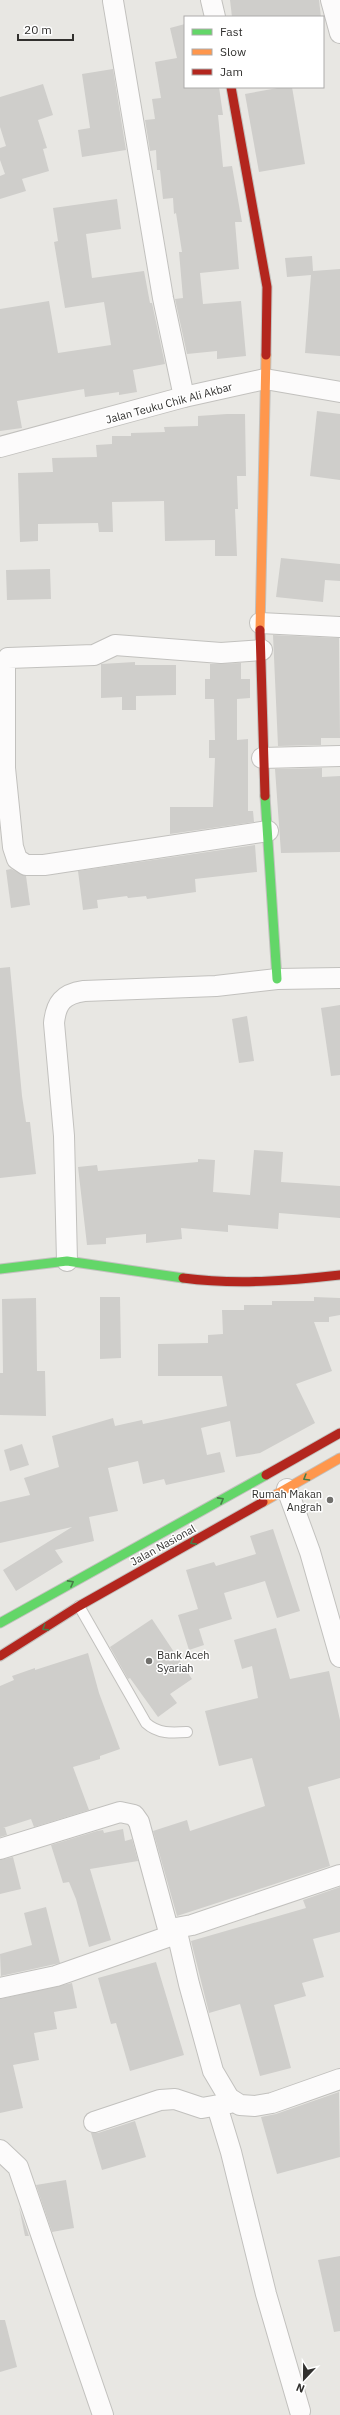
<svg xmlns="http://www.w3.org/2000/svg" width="340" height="2415" viewBox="0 0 340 2415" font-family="'IBM Plex Sans',sans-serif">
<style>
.building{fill:#cfcecb}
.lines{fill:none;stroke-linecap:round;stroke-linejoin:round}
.lane-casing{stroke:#c2c1be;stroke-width:12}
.street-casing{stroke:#c2c1be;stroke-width:22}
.fast-casing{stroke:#c2c1be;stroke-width:11}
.slow-casing{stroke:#c2c1be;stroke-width:11}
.jam-casing{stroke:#c2c1be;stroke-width:11}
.lane{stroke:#fcfbfb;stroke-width:10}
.street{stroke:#fcfbfb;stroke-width:20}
.fast{stroke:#63d668;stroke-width:9}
.slow{stroke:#ff974d;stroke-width:9}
.jam{stroke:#b3261e;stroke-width:9}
.oneway{stroke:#487b48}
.poi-dot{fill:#71706d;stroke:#fff;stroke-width:1.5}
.labels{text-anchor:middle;stroke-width:3;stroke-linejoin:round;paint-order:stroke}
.street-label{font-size:11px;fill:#31302e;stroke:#fff}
.poi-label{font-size:11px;fill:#31302e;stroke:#fff;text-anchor:end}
</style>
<rect width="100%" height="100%" fill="#e8e7e3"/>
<g class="building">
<path d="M230 0H319L321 17H232Z"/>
<path d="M185 24V87H219L223 115H218L223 167 232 166 242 222H235L239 269 200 273 203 304 241 301 246 356 217 359V351L187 354 175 299 183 298 179 252H182L176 213 174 214 173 198 163 199 160 170H157L156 150 150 151 145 120 155 119 152 99 161 98 155 62 177 58 170 28Z"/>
<path d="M113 69 126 150 82 157 78 130 90 128 82 74Z"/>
<path d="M43 84 53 115 38 120 47 148 43 149 49 171 22 179 26 191 0 199V176L5 174 0 160V148L6 146 0 127V97Z"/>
<path d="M283 87H292L305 164 259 172 245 94Z"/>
<path d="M117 199 121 229 86 234 92 278 144 271 150 303H152L165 364 133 370 137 392 119 395V392L85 397 84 389 17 401 22 428 0 431V309L49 301 58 353 111 345 104 302 65 308 54 242 58 241 53 208Z"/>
<path d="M312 256 313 271 340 269V356L305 353 311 275 287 277 285 258Z"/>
<path d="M317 411 340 414V480L310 476Z"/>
<path d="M227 414H245L246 476H237L238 509H235L237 556H215V540L165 541 164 501 112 502 113 532H99L98 523 38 524V541L20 542 18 473 53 472 52 458 97 457 96 445 112 444V436H131V433L165 432 164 427 198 426V416Z"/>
<path d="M281 558 340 564V581L325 580 323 602 276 597Z"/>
<path d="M50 569 51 599 7 600 6 570Z"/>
<path d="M273 635 339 638 340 738H321V745L278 746Z"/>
<path d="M135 662V665H176V695L136 696V710H122V697L101 698V664Z"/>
<path d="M241 663V679H250V698L237 699V740L248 739V811H253L254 822 170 834V807H213L215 758H209V740H215L214 699H205V679H210V664Z"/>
<path d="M322 768V777L340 776V852L281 853 275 769Z"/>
<path d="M255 845 257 872 195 879 196 892 147 899 146 896 128 898 127 896 97 900 98 908 83 910 78 871Z"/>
<path d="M11 869 26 876 30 905 11 908 6 870Z"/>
<path d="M10 967 22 1096 26 1122H30L36 1174 0 1178V968Z"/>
<path d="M340 1005V1075L331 1076 321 1008Z"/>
<path d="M247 1016 254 1061 239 1063 232 1019Z"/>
<path d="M254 1150 283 1152 281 1182 340 1186V1218L279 1213 278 1229 228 1225V1232L181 1228 182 1239 146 1243V1234L106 1238V1244L87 1245 78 1167 97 1165 98 1171 198 1162V1159L215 1160 213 1192 250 1195Z"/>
<path d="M100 1297H120L121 1358 100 1359Z"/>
<path d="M314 1297 340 1298V1315L329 1317V1322H314L332 1371 296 1384 315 1423 260 1453 236 1457 230 1421 201 1428 207 1455 220 1452 225 1472 166 1485 164 1479 143 1484 138 1461 108 1468 118 1511 89 1517 94 1541 55 1550 63 1562 16 1591 3 1570 72 1527 0 1543V1502L30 1495 24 1478 59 1467 52 1436 113 1418 115 1426 142 1420 143 1424 227 1406 222 1376H158V1344L208 1343V1335L223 1334 222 1310H244V1305H272V1301H314Z"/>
<path d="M36 1298 37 1371H45L46 1416 0 1415V1373H3L2 1299Z"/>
<path d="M22 1444 29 1465 10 1471 4 1450Z"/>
<path d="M273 1529 300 1611 277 1618 265 1581 224 1593 232 1619 199 1629 204 1645 189 1650 178 1615 198 1609 186 1570 214 1562 216 1566 256 1554 250 1536Z"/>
<path d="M152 1619 192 1679 170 1694 177 1703 158 1717 130 1678 128 1679 110 1647Z"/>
<path d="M276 1628 290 1679 329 1671 340 1720V1778L308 1787 330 1866 177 1916 153 1831 187 1820 190 1831 265 1806 252 1758 219 1766 205 1711 258 1698 252 1666 242 1669 234 1640Z"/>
<path d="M88 1653 99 1693 120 1749 100 1756V1759L73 1767 89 1810 34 1827 31 1819 3 1828H5L7 1835 0 1837V1686L14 1680 12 1676 35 1668V1670Z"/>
<path d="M123 1829 125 1841 132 1839 138 1861 90 1869 111 1940 89 1947 76 1899 69 1882 63 1883 51 1845 97 1831 103 1830 104 1833Z"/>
<path d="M13 1857 21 1889 0 1894V1860Z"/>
<path d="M340 1887V1932L313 1939 324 1977 302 1983 306 1996 274 2005 291 2068 260 2076 240 2004 209 2013 191 1941 306 1908 303 1900Z"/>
<path d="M46 1907 60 1963 1 1976 0 1954 32 1945 24 1913Z"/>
<path d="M156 1962 184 2055 130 2071 116 2023 111 2024 98 1978Z"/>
<path d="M72 1983 77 2008 54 2012 57 2029 34 2033 39 2060 13 2065 23 2108 0 2113V1999Z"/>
<path d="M339 2092 340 2157 277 2174 261 2117 276 2114Z"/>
<path d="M135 2121 146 2157 102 2170 91 2133H98Z"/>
<path d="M66 2180 74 2228 52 2232 36 2185Z"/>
<path d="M19 2207 29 2236H25Z"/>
<path d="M340 2256V2331L334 2332 318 2260Z"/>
<path d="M0 2320H5L17 2367 0 2372Z"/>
</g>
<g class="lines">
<g class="lane-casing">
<path id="lane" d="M79 1606 146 1723C158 1734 172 1733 187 1732"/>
</g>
<g class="street-casing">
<g id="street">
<path d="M211 0 215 17"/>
<path d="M331 0 340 33"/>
<path d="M113 1 163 298 184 397"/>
<path d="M0 447 184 397 265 379 340 392"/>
<path d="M260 623 340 627"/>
<path d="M262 650 221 653 115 645 94 655 8 658 5 664V768L13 847 17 859 26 865H44L268 831"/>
<path d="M262 758 340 756"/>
<path d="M67 1261 64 1136 54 1023C56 1003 63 994 84 991L216 986 277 979 340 978"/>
<path d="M287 1489 310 1552 340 1657"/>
<path d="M0 1849 120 1812 134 1815 139 1822 170 1936"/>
<path d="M176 1928 189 1984 213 2071 229 2098 240 2105 255 2106 272 2103 340 2079"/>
<path d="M0 1988 56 1976 170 1936 176 1928 192 1925 340 1875"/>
<path d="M217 2106 231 2152 266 2294 300 2411"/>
<path d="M94 2122 160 2100 175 2099 202 2108 230 2103"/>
<path d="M0 2150 18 2167 103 2415"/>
</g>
</g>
<g class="fast-casing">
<g id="fast">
<path d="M265 796 277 979"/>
<path d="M0 1269 67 1261 183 1278"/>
<path d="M0 1623 266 1475"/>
</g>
</g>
<g class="slow-casing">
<g id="slow">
<path d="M260 630 266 355"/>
<path d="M263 1502 340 1458"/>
</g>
</g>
<g class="jam-casing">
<g id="jam">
<path d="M231 87 267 287 266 355"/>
<path d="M260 630 265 796"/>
<path d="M183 1278C235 1285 288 1281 340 1275"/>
<path d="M266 1475 340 1433"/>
<path d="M0 1656 79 1606 263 1502"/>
</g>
</g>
<use href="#lane" class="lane"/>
<use href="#street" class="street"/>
<use href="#fast" class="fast"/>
<use href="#slow" class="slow"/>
<use href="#jam" class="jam"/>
</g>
<defs><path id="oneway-chevron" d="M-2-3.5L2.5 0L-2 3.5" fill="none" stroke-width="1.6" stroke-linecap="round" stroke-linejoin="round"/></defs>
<g class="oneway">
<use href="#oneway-chevron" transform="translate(306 1478) rotate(149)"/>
<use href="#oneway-chevron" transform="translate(221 1500) rotate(-29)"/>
<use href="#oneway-chevron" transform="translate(193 1542) rotate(151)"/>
<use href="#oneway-chevron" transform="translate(71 1583) rotate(-29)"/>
<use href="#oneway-chevron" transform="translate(45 1628) rotate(148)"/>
</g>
<g class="poi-dot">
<circle cx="330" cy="1500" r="4"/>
<circle cx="149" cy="1661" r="4"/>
</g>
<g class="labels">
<g class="street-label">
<text transform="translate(169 403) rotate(-15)" y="4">Jalan Teuku Chik Ali Akbar</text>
<text transform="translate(163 1545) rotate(-29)" y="4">Jalan Nasional</text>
</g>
<g class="poi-label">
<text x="322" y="1498">Rumah Makan<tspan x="322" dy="13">Angrah</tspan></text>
<text x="157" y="1659" text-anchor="start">Bank Aceh<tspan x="157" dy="13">Syariah</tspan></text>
</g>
</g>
<rect x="184" y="16" width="140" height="72" fill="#ffffff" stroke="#adacab"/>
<rect x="192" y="29" width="20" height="6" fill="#63d668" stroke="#adacab"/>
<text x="220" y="36" font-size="12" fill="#31302e">Fast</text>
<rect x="192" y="49" width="20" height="6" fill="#ff974d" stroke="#adacab"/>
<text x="220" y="56" font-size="12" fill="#31302e">Slow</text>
<rect x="192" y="69" width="20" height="6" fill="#b3261e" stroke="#adacab"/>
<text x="220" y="76" font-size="12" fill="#31302e">Jam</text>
<g transform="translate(304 2379) rotate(202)" stroke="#ffffff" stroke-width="3" paint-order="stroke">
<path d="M0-3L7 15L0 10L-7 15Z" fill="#31302e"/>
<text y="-6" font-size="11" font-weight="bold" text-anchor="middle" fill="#31302e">N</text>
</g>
<path d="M18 34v6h55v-6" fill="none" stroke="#31302e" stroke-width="2"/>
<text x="24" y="34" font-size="12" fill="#31302e" stroke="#ffffff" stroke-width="3" paint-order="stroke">20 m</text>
</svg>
